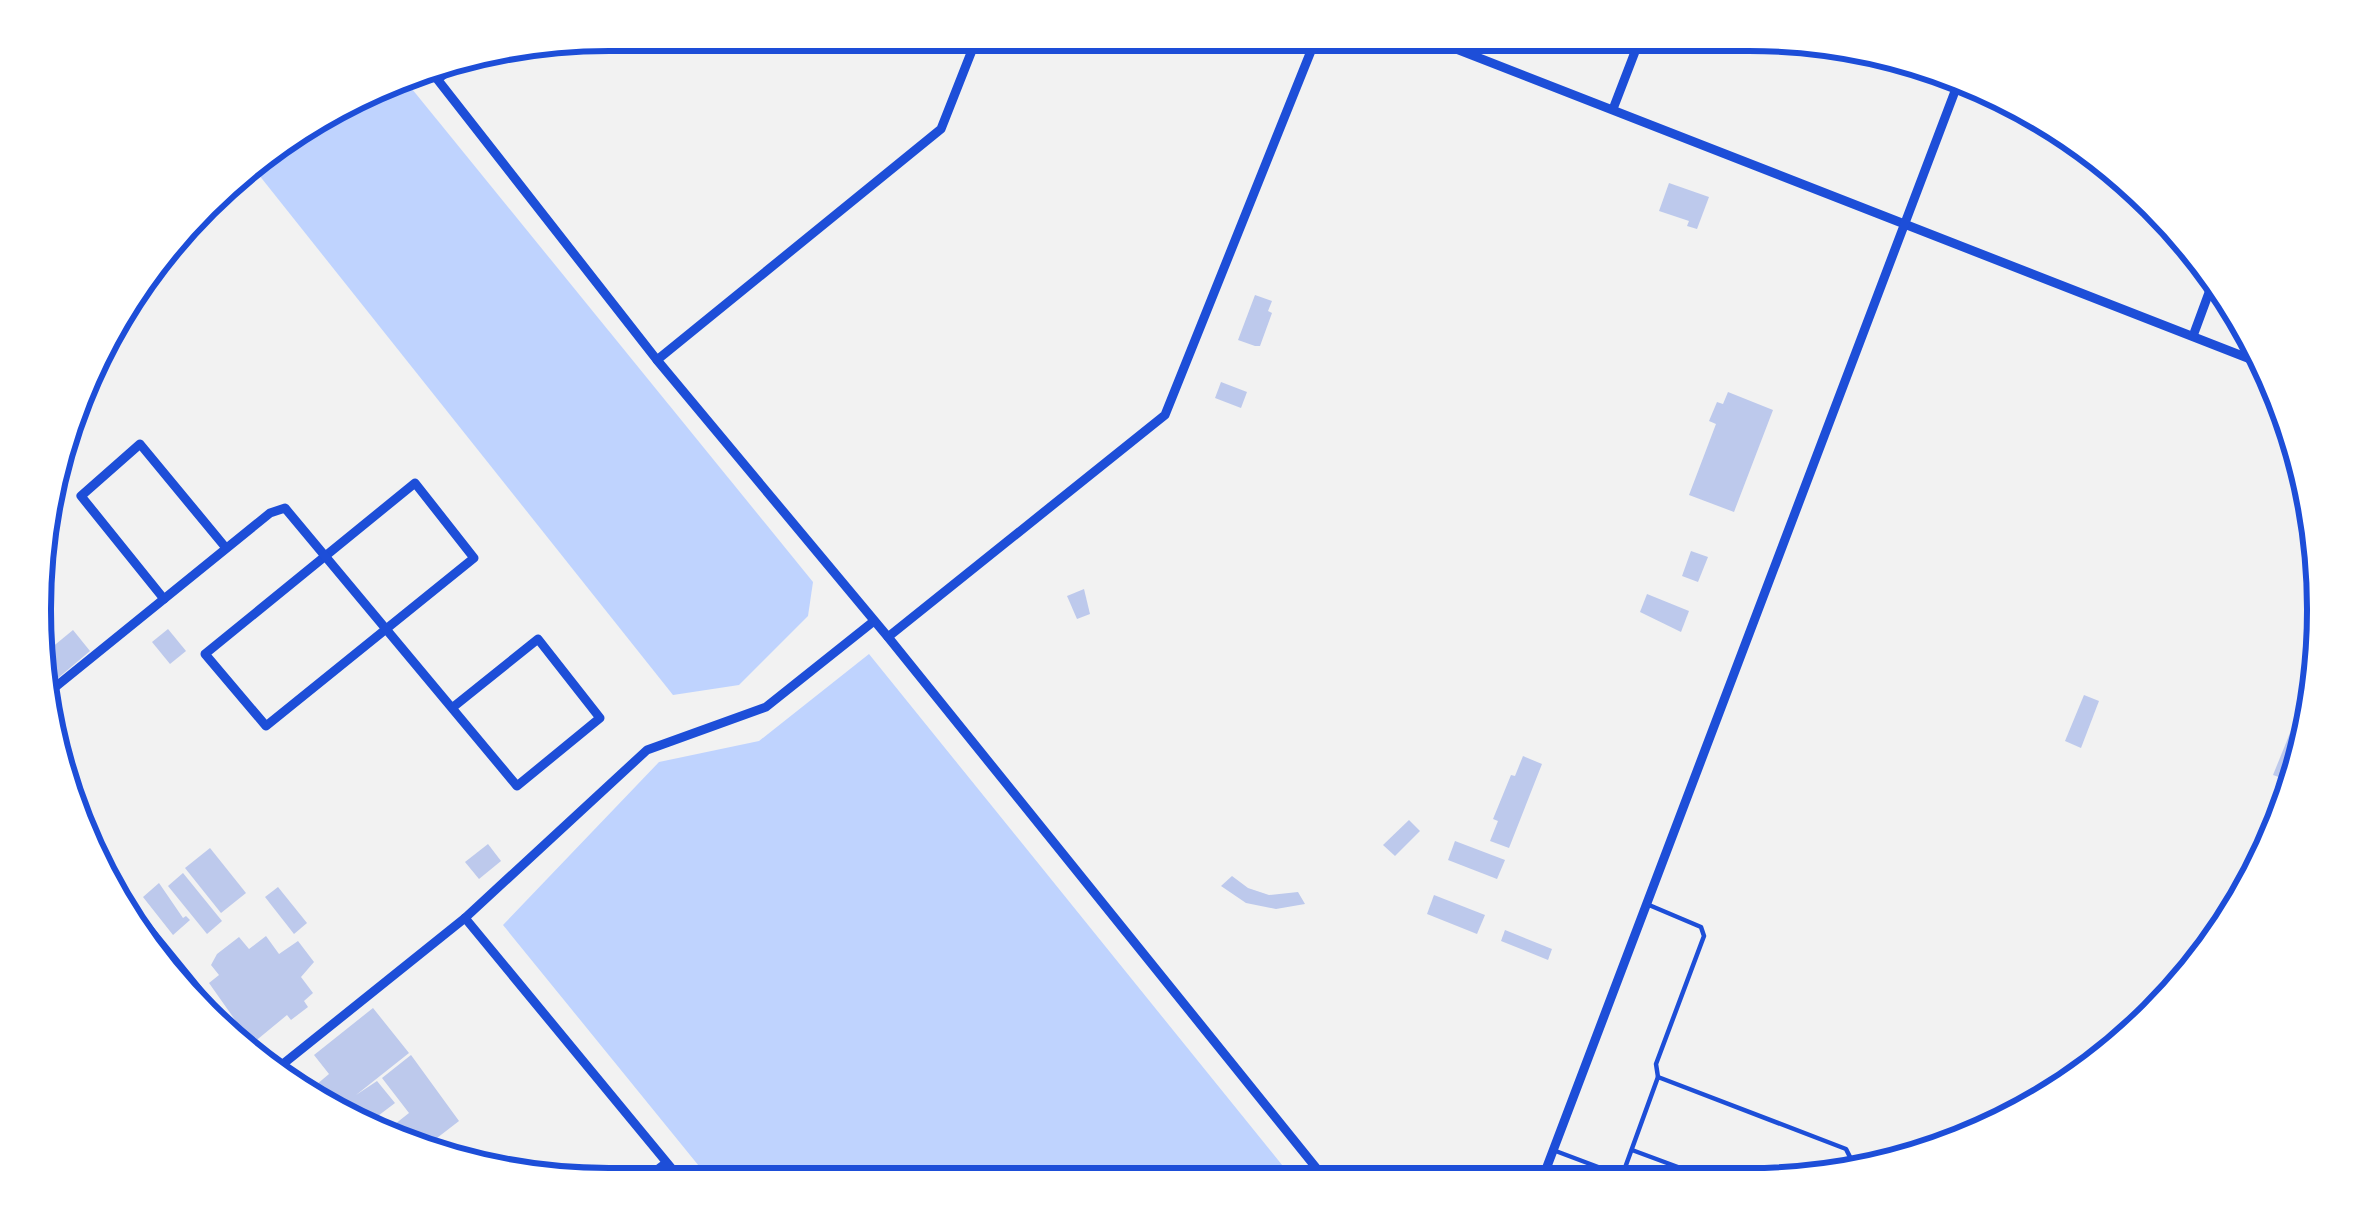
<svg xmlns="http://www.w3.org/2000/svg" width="2358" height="1219" viewBox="0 0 2358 1219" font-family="'DejaVu Sans',sans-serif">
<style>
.water{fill:#bfd3fe}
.building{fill:#bdc9ec}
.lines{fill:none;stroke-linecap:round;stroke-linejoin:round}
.service{stroke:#1d4ed8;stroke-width:4.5}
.minor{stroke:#1d4ed8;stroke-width:9}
.rim{fill:none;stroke:#1d4ed8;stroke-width:6}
</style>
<rect width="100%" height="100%" fill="#f2f2f2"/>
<g class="water">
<path d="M399 73 813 582 808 616 739 685 673 695 247 160 256 150Z"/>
<path d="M869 654 1299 1186 716 1187 503 925 659 762 759 741Z"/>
</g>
<g class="building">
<path d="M1669 183 1709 197 1697 229 1687 226 1689 221 1659 211Z"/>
<path d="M1255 295 1272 301 1268 311 1272 313 1260 346H1255L1238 340Z"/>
<path d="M1221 382 1247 392 1241 408 1215 398Z"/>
<path d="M1728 392 1773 410 1734 512 1689 495 1716 424 1709 421 1717 402 1723 404Z"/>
<path d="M1691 551 1708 557 1698 582 1682 576Z"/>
<path d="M1084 589 1090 614 1077 619 1067 596Z"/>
<path d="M1647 594 1689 611 1681 632 1640 612Z"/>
<path d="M168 629 186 651 170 664 152 642Z"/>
<path d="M73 630 90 651 51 684 34 662Z"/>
<path d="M2084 695 2099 701 2081 748 2065 741Z"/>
<path d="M2292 728 2304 733 2290 781 2273 775Z"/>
<path d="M1523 756 1542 764 1509 848 1490 841 1498 821 1493 819 1511 775 1515 776Z"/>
<path d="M1409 820 1420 831 1395 856 1383 845Z"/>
<path d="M1455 841 1505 860 1497 879 1448 860Z"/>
<path d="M488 844 501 861 479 879 465 862Z"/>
<path d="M210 848 246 893 221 913 185 868Z"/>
<path d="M183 873 222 921 207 934 168 886Z"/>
<path d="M1232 876 1248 888 1269 895 1298 892 1305 904 1276 909 1246 903 1221 886Z"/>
<path d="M159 883 183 918 186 916 190 920 173 935 143 897Z"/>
<path d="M278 887 307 923 294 934 265 897Z"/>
<path d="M1434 895 1485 915 1477 934 1427 914Z"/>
<path d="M1505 930 1552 949 1548 960 1501 941Z"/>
<path d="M266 936 279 954 298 941 314 962 301 977 313 993 304 1001 308 1007 291 1020 287 1015 252 1044 209 983 219 975 211 965 217 954 239 937 249 949Z"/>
<path d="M373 1008 409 1053 356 1095 377 1081 395 1103 370 1122 372 1126 364 1132 353 1129 306 1095 315 1088 337 1112 316 1085 329 1074 314 1055Z"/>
<path d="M411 1055 459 1121 424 1148 380 1136 409 1113 382 1078Z"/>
</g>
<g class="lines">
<g class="service">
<path d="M1649 905 1701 927 1704 936 1656 1064 1658 1077"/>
<path d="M1553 1150 1622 1176 1658 1077 1846 1149 1852 1161 1846 1178"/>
<path d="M1632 1150 1694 1173 1698 1184"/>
</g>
<g class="minor">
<path d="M1410 31 2263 364"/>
<path d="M423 61 657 360 888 637 1330 1185"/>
<path d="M438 79 472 53"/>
<path d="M1613 109 1643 31"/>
<path d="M2193 336 2214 279"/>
<path d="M657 360 941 129 980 30"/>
<path d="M415 483 474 558 266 726 205 654Z"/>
<path d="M164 599 81 496 140 444 226 548"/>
<path d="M888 637 1165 415 1319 31"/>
<path d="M43 697 270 513 285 508 517 786 600 718 538 639 452 708"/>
<path d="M93 860 254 1058"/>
<path d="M465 918 687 1187"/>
<path d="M273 1072 465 918 647 750 766 707 874 621"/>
<path d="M1540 1185 1960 78"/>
<path d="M634 1188 666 1163"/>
</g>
</g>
<path d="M0 0H2358V1219H0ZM609 51H1749A558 558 0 0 1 2307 609V610A558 558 0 0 1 1749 1168H609A558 558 0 0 1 51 610V609A558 558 0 0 1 609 51Z" fill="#fff" fill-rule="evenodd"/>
<path class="rim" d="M609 51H1749A558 558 0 0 1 2307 609V610A558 558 0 0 1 1749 1168H609A558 558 0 0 1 51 610V609A558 558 0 0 1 609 51Z"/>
</svg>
